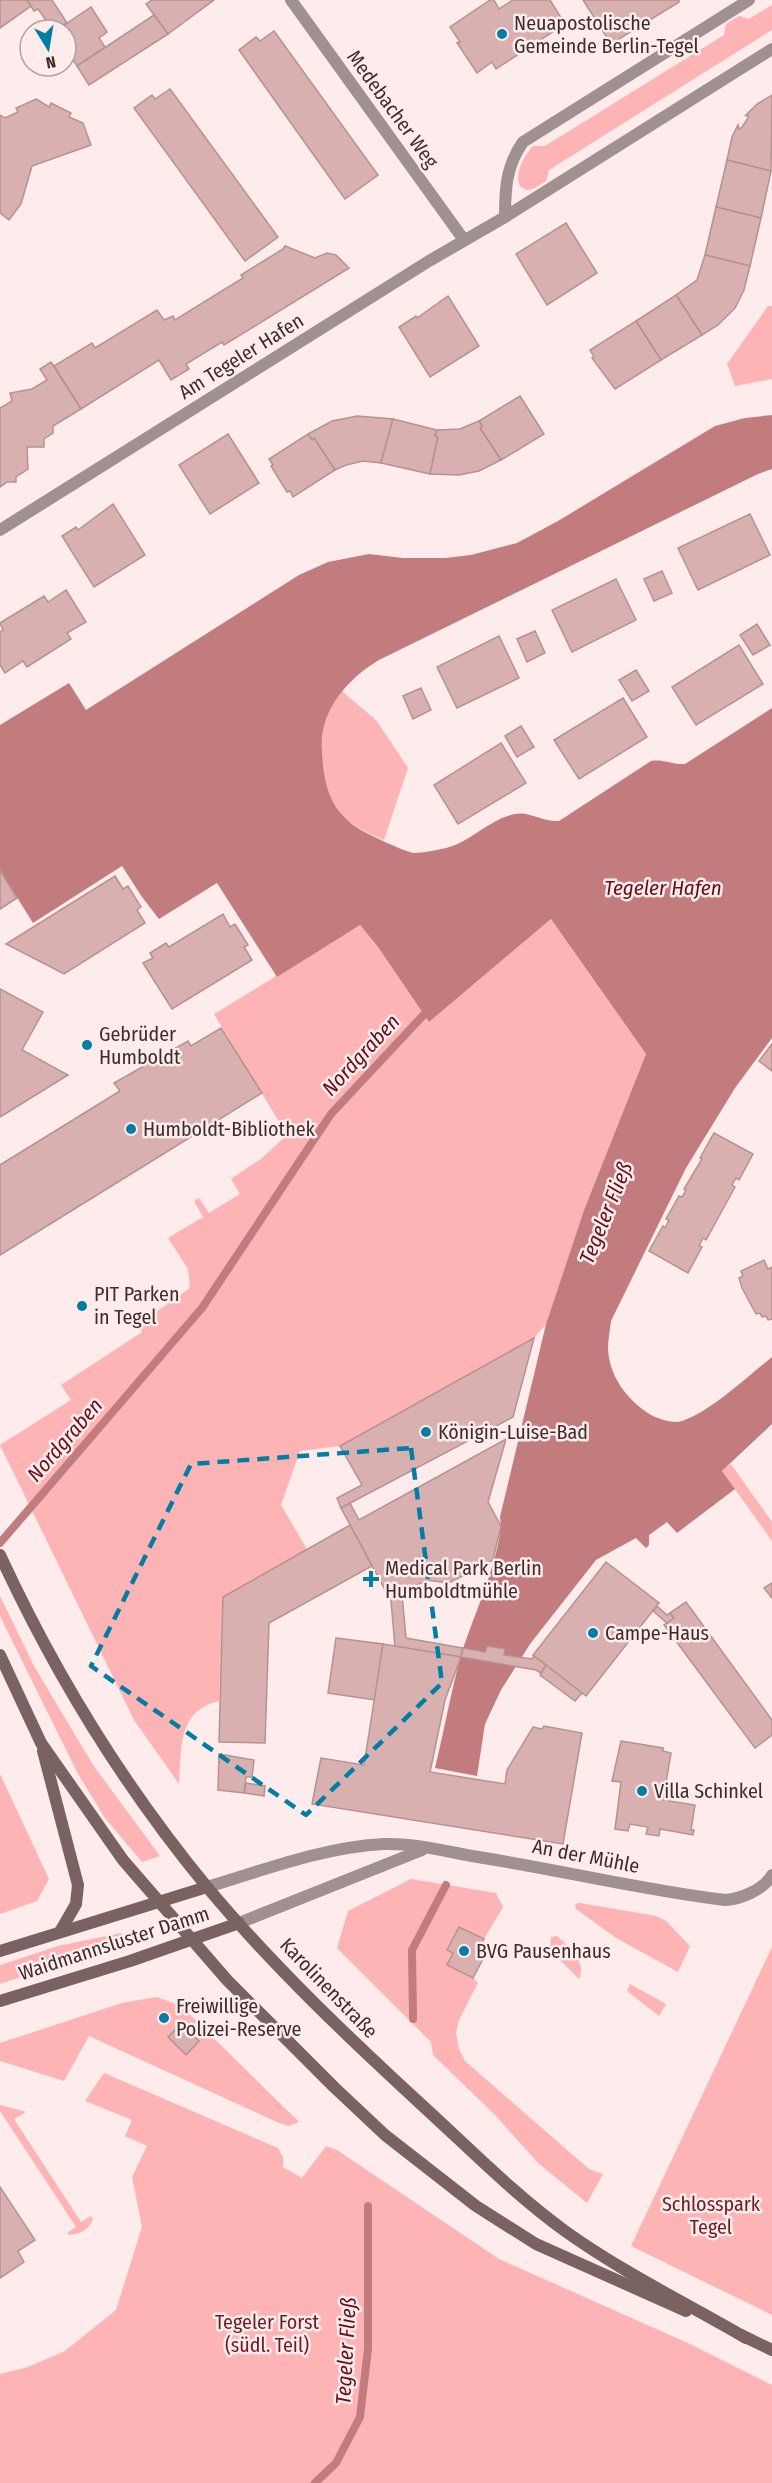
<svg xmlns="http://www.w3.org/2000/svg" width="772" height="2483" viewBox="0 0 772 2483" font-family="'Fira Sans Condensed',sans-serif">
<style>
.green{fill:#feb4b4}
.water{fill:#c27c7d}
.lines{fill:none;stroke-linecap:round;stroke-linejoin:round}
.stream{stroke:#c27c7d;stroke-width:8}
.building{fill:#d8b0b0;stroke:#b79190;stroke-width:1.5}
.street{stroke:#a19090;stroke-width:12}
.secondary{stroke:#7b6262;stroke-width:12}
.marked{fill:none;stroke:#027da4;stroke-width:4.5;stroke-dasharray:12 8;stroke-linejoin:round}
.poi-dot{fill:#027da4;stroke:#fdeceb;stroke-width:2}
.labels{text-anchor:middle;stroke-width:5;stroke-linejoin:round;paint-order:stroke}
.poi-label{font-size:20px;fill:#3d2d2d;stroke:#fdeceb;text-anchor:start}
.street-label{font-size:20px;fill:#3d2d2d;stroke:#fdeceb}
.park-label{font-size:20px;fill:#6f1a24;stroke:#fdeceb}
.water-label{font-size:21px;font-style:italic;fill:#650f1d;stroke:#fdeceb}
</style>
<rect width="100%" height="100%" fill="#fdeceb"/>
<g class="green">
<path d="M772 5V30L549 170 546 181 533 189 526 190 520 186C514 173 524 156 533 146H545L724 35 726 24 739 16 749 19Z"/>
<path d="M768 306H772V379L735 386 727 364Z"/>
<path d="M342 691 377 721 408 768 384 840C366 832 345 823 334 806 319 782 316 736 329 710 332 704 338 697 342 691Z"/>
<path d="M551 919 646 1054 584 1210 546 1324 534 1338 340 1446 300 1451 281 1505 307 1549 223 1597 219 1701C177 1711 182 1748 179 1784L134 1720 0 1445 71 1400 61 1385 142 1332 139 1324 190 1288 188 1269 168 1238 203 1217 194 1201 199 1198 209 1213 240 1194 231 1179 262 1158 287 1135 214 1014 360 925 378 947 429 1022Z"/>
<path d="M731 1464 772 1522V1541L722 1471Z"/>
<path d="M0 1596 34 1666 93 1765 160 1856 142 1862 105 1818 78 1774 0 1616Z"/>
<path d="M0 1774 49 1879 37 1901 0 1914Z"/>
<path d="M411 1879 496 1893 503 1907 484 1939 459 1927 447 1949 453 1953 448 1965 473 1978 478 1983 459 2020 456 2033 459 2049 465 2061 589 2169 603 2174 587 2203 538 2163 494 2114 433 2055 431 2042 337 1948 348 1911Z"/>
<path d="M580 1903 656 1916 666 1921 690 1946 678 1972 616 1938 576 1909 575 1904Z"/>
<path d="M121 1933 129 1945 62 1963 0 1984V1965L58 1946Z"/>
<path d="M557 1936C569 1947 587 1961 579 1979L550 1950 551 1937Z"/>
<path d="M772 1947V2315L631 2246Z"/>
<path d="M630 1984 666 2004 659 2016 627 1991Z"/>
<path d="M157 1997 181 2006 299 2122 289 2126 279 2123 89 2036 64 2081 0 2061V2043L122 2003Z"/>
<path d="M104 2073 278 2148 283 2157V2167L302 2178 326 2146 337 2150 499 2259 690 2344 772 2385V2483H0V2374L28 2367 65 2351 116 2310 142 2227 132 2177 147 2146 125 2136 132 2120 85 2101Z"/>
<path d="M0 2105 26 2112 14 2119 81 2222 91 2216 93 2219C89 2230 80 2234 69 2235L67 2233 76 2227 0 2111Z"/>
</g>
<path class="water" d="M772 415V469L758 474 379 660C347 679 318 712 322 752 323 770 325 788 334 804 338 812 349 822 356 827 363 832 407 853 414 853 424 853 436 850 446 848 471 842 489 819 515 814 529 811 543 822 559 821L651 761C664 759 673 765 685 764L772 708V1038L735 1088 686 1168 611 1321C610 1330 608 1340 608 1348 609 1377 628 1401 651 1415 659 1419 673 1424 682 1421 710 1412 748 1376 772 1357V1424L722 1471 735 1489 677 1533 667 1522 649 1535V1545L646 1548 636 1538 596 1560 530 1644 501 1690 485 1724 477 1776 435 1768C444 1731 451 1692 461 1655 471 1622 505 1548 500 1517L546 1324 584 1210 646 1054 551 919 429 1022 378 947 360 925 277 977 217 883 159 919 142 897 122 866 33 923 0 870V725L69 683 86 710 299 575 328 562 369 554 403 558H445L471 555 517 543 558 521 715 426 745 418Z"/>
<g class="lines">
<g class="stream">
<path d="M0 1543 202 1308 331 1114 430 1008"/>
<path d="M413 2019 412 1950 446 1885"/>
<path d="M315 2483 336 2463 360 2417 368 2349V2206"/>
</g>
</g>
<g class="building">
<path d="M0 0H27L31 6 0 28Z"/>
<path d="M27 0H52L67 23 53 30 38 9 34 11Z"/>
<path d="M152 0H214L168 34 146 4Z"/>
<path d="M490 0H494L499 9 513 0H550L565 24 496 69 492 62 477 73 457 43 460 42 450 27Z"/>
<path d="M583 0H679V2L611 44Z"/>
<path d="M91 7 107 32 99 38 105 47 77 66 66 49V30H57Z"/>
<path d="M154 15 168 34 89 85 77 66Z"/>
<path d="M274 31 378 175 345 199 239 50 256 37 260 41Z"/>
<path d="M170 89 278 237 245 261 134 108 152 95 155 99Z"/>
<path d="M772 95 771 171 727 160 732 137 738 125 739 129 742 127 748 118V115L745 116 757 104Z"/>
<path d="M36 99 49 107 51 103 71 113 69 117 83 123 91 145 32 166 21 204 9 220 0 213V115L5 118 18 112 16 108Z"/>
<path d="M727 160 771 171 761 218 716 207Z"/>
<path d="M716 207 761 218 750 266 705 255Z"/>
<path d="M566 223 597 273 547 305 516 254Z"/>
<path d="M285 246 315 258 327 253 336 255 349 268 224 345 222 342 186 364 189 369 171 380 159 360 81 409 54 366 92 343 95 348 157 310 164 320 173 316 175 320 243 278 241 275 283 249Z"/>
<path d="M705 255 750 266 744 290 735 308 718 325 702 335 676 295 697 280Z"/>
<path d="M676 295 702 335 661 360 636 321Z"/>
<path d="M448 296 479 346 430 377 399 327 416 316 417 318Z"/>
<path d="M636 321 661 360 615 389 592 358 594 357 590 350Z"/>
<path d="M51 362 81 409 53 426V433L44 439V447H27L28 469 16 477V482H7L0 487V408L12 401 10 393 32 389 47 380 40 369Z"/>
<path d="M520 396 544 434 501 460 480 428 482 426 479 421Z"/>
<path d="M357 416 393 419 381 463 363 461 346 465 335 470 314 438 312 440 308 434 332 421Z"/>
<path d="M393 419 437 430 435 436 438 437 430 474 381 463Z"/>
<path d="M479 421 482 426 480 428 501 460 479 471 459 475 430 474 438 437 435 436 437 430 460 429Z"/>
<path d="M228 434 259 483 210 514 179 465Z"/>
<path d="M308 434 312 440 314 438 335 470 293 497 290 491 287 492 271 466 273 465 269 459Z"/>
<path d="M113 504 145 555 94 587 62 536 76 527 78 530Z"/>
<path d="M750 514 770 555 698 590 678 548Z"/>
<path d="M662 571 672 593 654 601 644 579Z"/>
<path d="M616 579 636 620 572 652 552 610Z"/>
<path d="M66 590 86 622 67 633 71 639 27 667 23 661 5 673 0 665V632L3 630 0 623 44 596 48 602Z"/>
<path d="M757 624 770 645 753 655 740 635Z"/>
<path d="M535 631 545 653 527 662 517 639Z"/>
<path d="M499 636 519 678 457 708 437 667Z"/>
<path d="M739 645 763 684 696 725 672 687Z"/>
<path d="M636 670 649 691 632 701 619 680Z"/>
<path d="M421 688 431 710 413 719 403 696Z"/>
<path d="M623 698 647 737 579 779 554 740Z"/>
<path d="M521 726 534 747 517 757 505 736Z"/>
<path d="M501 743 526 783 458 824 434 785Z"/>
<path d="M0 870 17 898 0 909Z"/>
<path d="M115 876 123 889 128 886 141 907 137 910 145 923 64 974 6 944Z"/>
<path d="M223 914 230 927 235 924 248 945 244 947 252 960 172 1009 143 963 153 958 150 953 166 943 169 947Z"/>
<path d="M0 989 43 1012 22 1050 68 1075 0 1117Z"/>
<path d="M221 1028 262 1093 0 1255V1165L120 1091 114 1083 188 1041 191 1046Z"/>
<path d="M772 1044V1071L759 1061Z"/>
<path d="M714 1133 753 1154 739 1180 736 1178 732 1185 735 1187 706 1240 703 1238 699 1246 702 1247 688 1273 649 1251 663 1226 665 1228 669 1220 666 1219 679 1196 682 1197 686 1190 684 1189 702 1159 700 1158Z"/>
<path d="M764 1260 768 1269 772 1267V1319L768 1320 766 1316 762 1317 760 1313 756 1314 742 1288 739 1278 743 1276 741 1271Z"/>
<path d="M534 1338 513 1417 341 1508 337 1498 362 1485 340 1446Z"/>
<path d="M506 1439 488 1502 501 1526 493 1560 449 1583 426 1580 402 1594 406 1638 463 1648 461 1657 395 1647 391 1601 341 1508 350 1503 359 1520Z"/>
<path d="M350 1525 372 1566 269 1623 265 1743 219 1742 223 1597Z"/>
<path d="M606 1562 659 1603 586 1696 533 1655Z"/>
<path d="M772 1583V1598L764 1588Z"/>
<path d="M686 1602 772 1720V1735L755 1748 664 1625 674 1618 670 1613Z"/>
<path d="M657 1606 667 1615 670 1613 674 1618 667 1623 653 1611Z"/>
<path d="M336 1638 383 1644 375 1700 328 1693Z"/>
<path d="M383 1644 461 1657 445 1700 430 1772 505 1784 507 1770 533 1727 542 1729 544 1726 582 1733 563 1844 312 1804 321 1758 364 1765Z"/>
<path d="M487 1646 505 1649 504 1655 532 1659 534 1656 546 1665 541 1673 536 1670 461 1657 463 1648 485 1652Z"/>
<path d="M546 1665 582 1693 575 1701 540 1675Z"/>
<path d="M621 1741 663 1748V1751L671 1753 663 1800 695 1805 691 1830H694L693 1835 660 1829 659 1836 646 1834 648 1827 630 1824 628 1831 615 1829 621 1782 612 1781Z"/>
<path d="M219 1754 254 1760 252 1777H246L244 1793 218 1790Z"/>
<path d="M246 1783 265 1786 264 1796 244 1793Z"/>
<path d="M459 1927 484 1939 476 1953 484 1957 473 1978 447 1965 453 1953 447 1950Z"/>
<path d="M181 2024 199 2041 186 2055 168 2037Z"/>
<path d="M0 2187 35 2240 18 2251 24 2262 0 2278Z"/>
</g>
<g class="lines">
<g class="street">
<path d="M291 0 464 240"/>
<path d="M505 217C505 189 506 166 523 142L749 0"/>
<path d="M0 530 429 261 505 217 772 49"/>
<path d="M207 1887C264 1870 324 1847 384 1844 415 1843 448 1852 478 1857 561 1870 642 1890 725 1900 741 1899 763 1890 772 1875"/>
<path d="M239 1923 422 1850"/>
</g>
<g class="secondary">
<path d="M0 1555C55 1674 123 1785 207 1887 273 1966 349 2038 424 2107 470 2149 515 2195 565 2231 622 2272 686 2303 746 2338"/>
<path d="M0 1655 41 1743 123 1860 227 1980 334 2087 385 2135 476 2206 536 2244 686 2311"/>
<path d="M43 1751 78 1885 76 1904 61 1930"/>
<path d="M0 1951 207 1887"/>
<path d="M0 2001 130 1961 239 1923"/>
<path d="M741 2335 772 2350"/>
</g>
</g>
<path class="marked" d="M411 1448 442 1683 306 1815 91 1666 191 1464Z"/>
<g class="poi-dot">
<circle cx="502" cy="34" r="6"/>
<circle cx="87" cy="1045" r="6"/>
<circle cx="131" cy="1129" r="6"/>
<circle cx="82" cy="1306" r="6"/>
<circle cx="426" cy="1432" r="6"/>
<path d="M368 1570h6v6h6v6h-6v6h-6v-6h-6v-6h6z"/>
<circle cx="593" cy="1633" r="6"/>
<circle cx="642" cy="1791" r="6"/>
<circle cx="464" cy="1951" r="6"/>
<circle cx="164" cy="2018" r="6"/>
</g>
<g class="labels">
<g class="poi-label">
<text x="514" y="30">Neuapostolische<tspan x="514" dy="23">Gemeinde Berlin-Tegel</tspan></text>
<text x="99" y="1041">Gebrüder<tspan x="99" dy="23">Humboldt</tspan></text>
<text x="143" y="1136">Humboldt-Bibliothek</text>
<text x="94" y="1301">PIT Parken<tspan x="94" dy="23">in Tegel</tspan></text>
<text x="438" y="1439">Königin-Luise-Bad</text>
<text x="385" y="1575">Medical Park Berlin<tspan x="385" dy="23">Humboldtmühle</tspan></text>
<text x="605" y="1640">Campe-Haus</text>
<text x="654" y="1798">Villa Schinkel</text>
<text x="476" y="1958">BVG Pausenhaus</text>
<text x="176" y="2013">Freiwillige<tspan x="176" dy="23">Polizei-Reserve</tspan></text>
</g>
<g class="street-label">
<text transform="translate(393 109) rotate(54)" y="7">Medebacher Weg</text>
<text transform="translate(241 356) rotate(-32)" y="7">Am Tegeler Hafen</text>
<text transform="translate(586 1856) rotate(11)" y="7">An der Mühle</text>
<text transform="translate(114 1943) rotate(-18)" y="7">Waidmannsluster Damm</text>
<text transform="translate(329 1988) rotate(46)" y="7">Karolinenstraße</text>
</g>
<g class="park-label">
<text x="711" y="2211">Schlosspark<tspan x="711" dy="23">Tegel</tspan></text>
<text x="267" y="2329">Tegeler Forst<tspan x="267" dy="23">(südl. Teil)</tspan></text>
</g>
<g class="water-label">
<text x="663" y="895">Tegeler Hafen</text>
<text transform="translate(361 1055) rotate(-47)" y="7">Nordgraben</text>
<text transform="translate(606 1213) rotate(-68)" y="7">Tegeler Fließ</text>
<text transform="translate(65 1440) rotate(-49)" y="7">Nordgraben</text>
<text transform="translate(346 2351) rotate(-87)" y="7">Tegeler Fließ</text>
</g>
</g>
<g transform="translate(48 48) rotate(169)"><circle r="28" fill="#fdeceb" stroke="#b0a09f" stroke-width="1.5"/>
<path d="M0-4.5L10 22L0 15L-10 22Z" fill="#027da4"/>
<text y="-9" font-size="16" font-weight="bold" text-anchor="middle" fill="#3d2d2d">N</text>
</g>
</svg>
